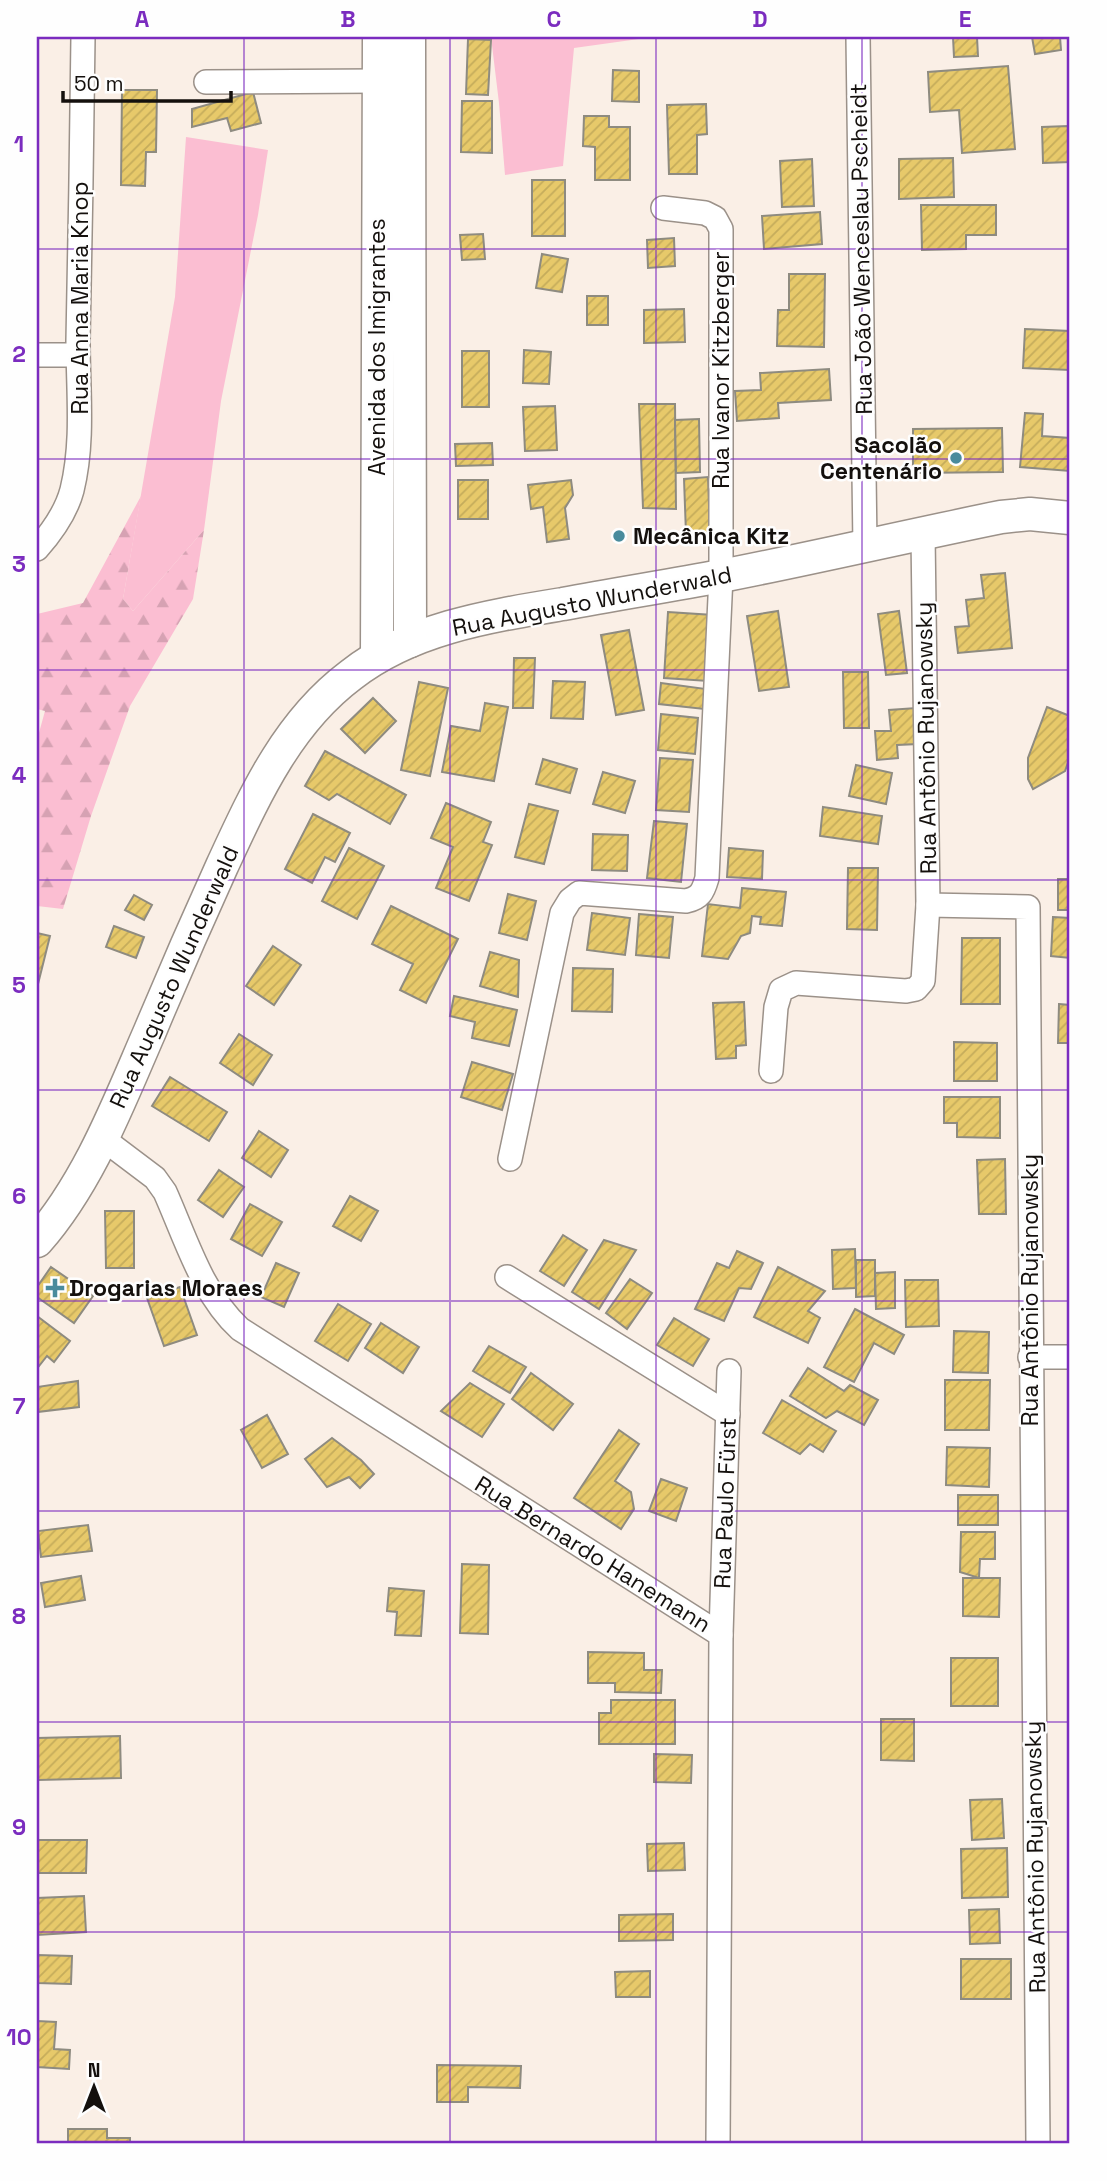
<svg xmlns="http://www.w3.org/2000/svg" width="1107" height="2181" viewBox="0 0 1107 2181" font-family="'Space Grotesk',sans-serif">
<defs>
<pattern id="forest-firs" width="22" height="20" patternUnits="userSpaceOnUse" patternTransform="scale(1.75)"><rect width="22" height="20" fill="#fbbed2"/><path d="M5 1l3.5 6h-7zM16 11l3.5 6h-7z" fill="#d6a2b3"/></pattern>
<pattern id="building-hatch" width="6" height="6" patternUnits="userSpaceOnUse" patternTransform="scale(1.75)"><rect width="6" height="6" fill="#e7c96a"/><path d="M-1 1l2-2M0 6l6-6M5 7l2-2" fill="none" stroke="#c5ac5b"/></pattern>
</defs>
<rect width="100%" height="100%" fill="#faefe6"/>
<!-- green -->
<g fill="#fbbed2">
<path d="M 491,37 L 653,37 L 574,48 L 563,166 L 505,175 L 499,103 Z"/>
<path d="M 186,137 L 268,150 L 258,215 L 221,401 L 204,530 L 133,611 L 123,599 L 175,297 Z"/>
</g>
<!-- forest -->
<path fill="url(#forest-firs)" d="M 141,496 L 123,599 L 133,611 L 204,530 L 193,599 L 130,706 L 91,816 L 63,909 L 37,906 L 37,740 L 45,711 L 37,709 L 37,614 L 83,603 Z"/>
<!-- building -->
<g fill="url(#building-hatch)" stroke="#8e8b80" stroke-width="2">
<path d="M 953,37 L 977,37 L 978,56 L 954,57 Z"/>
<path d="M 1032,37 L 1060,37 L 1061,50 L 1035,54 Z"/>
<path d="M 468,39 L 491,40 L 488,95 L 466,94 Z"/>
<path d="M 1008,66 L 1015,149 L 962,153 L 959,110 L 930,112 L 928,72 Z"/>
<path d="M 613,70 L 639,71 L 639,102 L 612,101 Z"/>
<path d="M 122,90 L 157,90 L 156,152 L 146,152 L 145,186 L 121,185 Z"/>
<path d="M 253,92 L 261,123 L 231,131 L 227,118 L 192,127 L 192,109 Z"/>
<path d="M 462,101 L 492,101 L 492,153 L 461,152 Z"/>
<path d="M 706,104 L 707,134 L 697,135 L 697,174 L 669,174 L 667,105 Z"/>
<path d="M 584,116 L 609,116 L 609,127 L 630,127 L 630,180 L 595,180 L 595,147 L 583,146 Z"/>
<path d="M 1068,126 L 1070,162 L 1043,163 L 1042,127 Z"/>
<path d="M 953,158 L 954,197 L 899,199 L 899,159 Z"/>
<path d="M 812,159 L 814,206 L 782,207 L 780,161 Z"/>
<rect x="532" y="180" width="33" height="56"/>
<path d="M 921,205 L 996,205 L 996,235 L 966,235 L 966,249 L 922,250 Z"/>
<path d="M 820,212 L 822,244 L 764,249 L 762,216 Z"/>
<path d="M 483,234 L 485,259 L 462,260 L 460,235 Z"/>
<path d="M 674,238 L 675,266 L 648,268 L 647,240 Z"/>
<path d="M 542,254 L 568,259 L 562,292 L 536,288 Z"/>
<path d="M 789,274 L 825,274 L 824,347 L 777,346 L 778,310 L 789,310 Z"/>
<rect x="587" y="296" width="21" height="29"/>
<path d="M 684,309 L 685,342 L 644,343 L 644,310 Z"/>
<path d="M 1025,329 L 1070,331 L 1070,370 L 1023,368 Z"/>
<path d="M 524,350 L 551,352 L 549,384 L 523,383 Z"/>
<rect x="462" y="351" width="27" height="56"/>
<path d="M 829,369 L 831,400 L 778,403 L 779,418 L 737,421 L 735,391 L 761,390 L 760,373 Z"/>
<path d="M 639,404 L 675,404 L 676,509 L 643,508 Z"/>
<path d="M 555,406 L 557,450 L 525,451 L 523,407 Z"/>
<path d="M 1025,413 L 1043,414 L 1042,436 L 1070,438 L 1070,471 L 1020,467 Z"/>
<path d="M 699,419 L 700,472 L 676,473 L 675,420 Z"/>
<path d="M 1002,428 L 1003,472 L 913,473 L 913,429 Z"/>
<path d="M 492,443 L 493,465 L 456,466 L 455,444 Z"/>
<path d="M 708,477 L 710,533 L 686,534 L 684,479 Z"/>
<rect x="458" y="480" width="30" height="39"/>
<path d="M 571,480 L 573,495 L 565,508 L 569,539 L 547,542 L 543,507 L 531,509 L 528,485 Z"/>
<path d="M 1005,573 L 1012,648 L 958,653 L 955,627 L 969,626 L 966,600 L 984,598 L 981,575 Z"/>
<path d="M 778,611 L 789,687 L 759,691 L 747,616 Z"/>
<path d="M 899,611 L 907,673 L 886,675 L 878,614 Z"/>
<path d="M 668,612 L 713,615 L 708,681 L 664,678 Z"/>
<path d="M 629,630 L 644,710 L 616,715 L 601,635 Z"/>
<path d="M 514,658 L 535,658 L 533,708 L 513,708 Z"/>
<path d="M 843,672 L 868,672 L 869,728 L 844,728 Z"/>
<path d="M 553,681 L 585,682 L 583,719 L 551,718 Z"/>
<path d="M 419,682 L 448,688 L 430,776 L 401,770 Z"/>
<path d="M 661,683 L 706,689 L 704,709 L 659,704 Z"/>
<path d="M 373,698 L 396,721 L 365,753 L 341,729 Z"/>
<path d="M 485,703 L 508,707 L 494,781 L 442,772 L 451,726 L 480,731 Z"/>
<path d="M 1047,707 L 1070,716 L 1070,757 L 1065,771 L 1033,789 L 1028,779 L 1028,758 Z"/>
<path d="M 916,708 L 918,744 L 897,745 L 898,758 L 877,760 L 875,731 L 891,731 L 889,710 Z"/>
<path d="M 661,714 L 698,718 L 695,754 L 658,750 Z"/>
<path d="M 325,751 L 406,795 L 390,824 L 337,794 L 329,800 L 305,786 Z"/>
<path d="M 660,758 L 693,760 L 689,812 L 656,810 Z"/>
<path d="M 543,759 L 577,769 L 570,793 L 536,784 Z"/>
<path d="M 856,765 L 892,773 L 886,804 L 849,796 Z"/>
<path d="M 603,772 L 635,781 L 625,813 L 593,804 Z"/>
<path d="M 446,803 L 491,822 L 483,842 L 492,845 L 469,901 L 436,888 L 453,847 L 431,838 Z"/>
<path d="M 529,804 L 558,811 L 544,864 L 515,857 Z"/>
<path d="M 823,807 L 882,816 L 878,844 L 820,836 Z"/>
<path d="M 313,814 L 350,833 L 335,862 L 325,857 L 312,883 L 285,869 Z"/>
<path d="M 654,821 L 687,824 L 681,882 L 647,878 Z"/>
<path d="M 593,834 L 628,835 L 627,871 L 592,870 Z"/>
<path d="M 349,848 L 384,866 L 357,919 L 322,901 Z"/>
<path d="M 729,848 L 763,851 L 762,879 L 727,877 Z"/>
<path d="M 848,868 L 878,868 L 877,930 L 847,929 Z"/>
<rect x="1058" y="879" width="12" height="31"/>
<path d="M 742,888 L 786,892 L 782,926 L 760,924 L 761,917 L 752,916 L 750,933 L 741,936 L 728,959 L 702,956 L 708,904 L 740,908 Z"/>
<path d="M 508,894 L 536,901 L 527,940 L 499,933 Z"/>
<path d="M 134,895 L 152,905 L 144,920 L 125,910 Z"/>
<path d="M 391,906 L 458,939 L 426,1003 L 400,990 L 413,964 L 372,944 Z"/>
<path d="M 592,913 L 630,918 L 625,955 L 587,950 Z"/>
<path d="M 639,914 L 673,917 L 669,958 L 636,955 Z"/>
<path d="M 1053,917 L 1070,918 L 1070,958 L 1051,956 Z"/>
<path d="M 114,926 L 144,937 L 136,958 L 106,947 Z"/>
<path d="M 37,933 L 50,936 L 38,984 L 37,984 Z"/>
<path d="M 962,938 L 1000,938 L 1000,1004 L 961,1004 Z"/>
<path d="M 273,946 L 301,965 L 274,1005 L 246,986 Z"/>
<path d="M 490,952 L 519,960 L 518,997 L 480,986 Z"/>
<path d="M 573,968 L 613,969 L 612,1012 L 572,1011 Z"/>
<path d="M 454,996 L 517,1010 L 509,1046 L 472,1038 L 475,1022 L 450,1016 Z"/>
<path d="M 744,1002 L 746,1045 L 736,1046 L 736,1058 L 716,1059 L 713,1003 Z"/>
<path d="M 1059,1004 L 1070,1005 L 1070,1043 L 1058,1043 Z"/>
<path d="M 239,1034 L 272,1055 L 253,1085 L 220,1063 Z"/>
<path d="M 954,1042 L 997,1043 L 997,1081 L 954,1081 Z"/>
<path d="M 472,1062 L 513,1074 L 502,1110 L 461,1097 Z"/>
<path d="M 170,1077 L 227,1112 L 209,1141 L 152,1106 Z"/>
<path d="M 944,1097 L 1000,1097 L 1000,1138 L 957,1137 L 957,1123 L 944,1123 Z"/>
<path d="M 259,1131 L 288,1150 L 271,1177 L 242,1158 Z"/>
<path d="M 1005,1159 L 1006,1214 L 979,1214 L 977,1160 Z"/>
<path d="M 219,1170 L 244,1187 L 223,1217 L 198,1200 Z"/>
<path d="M 350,1196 L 378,1211 L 361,1241 L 333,1226 Z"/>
<path d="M 250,1204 L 282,1222 L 262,1256 L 231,1239 Z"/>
<path d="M 105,1211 L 134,1211 L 134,1268 L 106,1268 Z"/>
<path d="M 563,1235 L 587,1250 L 564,1286 L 540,1271 Z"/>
<path d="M 604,1240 L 636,1250 L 599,1309 L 572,1292 Z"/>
<path d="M 855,1249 L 856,1288 L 833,1289 L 832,1250 Z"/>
<path d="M 737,1251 L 763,1263 L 751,1289 L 739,1288 L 724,1321 L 695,1309 L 717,1263 L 729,1268 Z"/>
<path d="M 856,1260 L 875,1260 L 875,1296 L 856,1297 Z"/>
<path d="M 276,1263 L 299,1273 L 284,1307 L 261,1297 Z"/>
<path d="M 51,1267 L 93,1296 L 74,1323 L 37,1297 L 37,1287 Z"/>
<path d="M 778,1267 L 825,1291 L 808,1311 L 820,1318 L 808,1343 L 754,1317 Z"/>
<path d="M 895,1272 L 895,1308 L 876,1309 L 875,1273 Z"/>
<path d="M 630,1279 L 652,1293 L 627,1329 L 606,1313 Z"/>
<path d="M 905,1280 L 938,1280 L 939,1326 L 906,1327 Z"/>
<path d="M 180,1287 L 197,1335 L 164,1346 L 147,1298 Z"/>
<path d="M 338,1304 L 371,1324 L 348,1361 L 315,1341 Z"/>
<path d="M 855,1309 L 904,1335 L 894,1354 L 874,1343 L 854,1382 L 824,1367 Z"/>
<path d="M 37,1316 L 70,1341 L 54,1362 L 47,1356 L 39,1366 L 37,1364 Z"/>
<path d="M 674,1318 L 709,1339 L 693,1366 L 657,1345 Z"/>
<path d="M 381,1323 L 419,1347 L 403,1373 L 365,1348 Z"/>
<path d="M 954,1331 L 989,1332 L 988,1373 L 953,1372 Z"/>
<path d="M 489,1346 L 526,1367 L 510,1393 L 473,1371 Z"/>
<path d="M 808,1368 L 844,1391 L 850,1385 L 878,1400 L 864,1425 L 837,1411 L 826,1418 L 790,1396 Z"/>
<path d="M 531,1373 L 573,1404 L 553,1430 L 512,1399 Z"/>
<path d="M 945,1380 L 990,1380 L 989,1430 L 945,1430 Z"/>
<path d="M 78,1381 L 79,1407 L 37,1412 L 37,1387 Z"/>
<path d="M 470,1383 L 504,1404 L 482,1437 L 441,1411 Z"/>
<path d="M 782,1400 L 836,1431 L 823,1452 L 810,1444 L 800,1454 L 763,1433 Z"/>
<path d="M 267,1415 L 288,1454 L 262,1468 L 241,1430 Z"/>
<path d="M 619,1430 L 639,1444 L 615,1481 L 631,1492 L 634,1509 L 621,1529 L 574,1498 Z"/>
<path d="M 332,1438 L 361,1460 L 374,1474 L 360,1488 L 349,1477 L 327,1487 L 305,1459 Z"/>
<path d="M 947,1447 L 990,1448 L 989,1487 L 946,1485 Z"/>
<path d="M 661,1479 L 687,1488 L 676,1521 L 649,1511 Z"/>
<rect x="958" y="1495" width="40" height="30"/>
<path d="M 88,1525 L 92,1551 L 41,1557 L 38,1531 Z"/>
<path d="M 961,1532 L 995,1532 L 995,1559 L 980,1559 L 979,1578 L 960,1572 Z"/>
<path d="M 462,1564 L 489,1565 L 488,1634 L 460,1633 Z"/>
<path d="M 81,1576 L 85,1600 L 45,1607 L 41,1583 Z"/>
<path d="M 963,1578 L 1000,1578 L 999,1617 L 963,1616 Z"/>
<path d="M 389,1588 L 424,1591 L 421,1636 L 395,1635 L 397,1612 L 387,1611 Z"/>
<path d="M 588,1652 L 644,1653 L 644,1670 L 662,1670 L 661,1693 L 615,1692 L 615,1683 L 588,1683 Z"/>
<rect x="951" y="1658" width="47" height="48"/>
<path d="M 611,1700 L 675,1700 L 675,1744 L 599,1744 L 599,1713 L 611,1713 Z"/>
<path d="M 881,1719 L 914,1719 L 914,1761 L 881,1760 Z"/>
<path d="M 120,1736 L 121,1778 L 38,1780 L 37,1738 Z"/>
<path d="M 654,1754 L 692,1755 L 691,1783 L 654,1782 Z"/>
<path d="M 1002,1799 L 1004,1838 L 972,1840 L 970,1800 Z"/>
<path d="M 37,1840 L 87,1840 L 86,1873 L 37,1873 Z"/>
<path d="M 684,1843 L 685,1870 L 648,1871 L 647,1844 Z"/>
<path d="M 1007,1848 L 1008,1897 L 962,1898 L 961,1849 Z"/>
<path d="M 84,1896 L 86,1932 L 37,1935 L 37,1898 Z"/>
<path d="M 999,1909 L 1000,1943 L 970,1944 L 969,1910 Z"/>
<path d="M 673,1914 L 673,1940 L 619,1941 L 619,1915 Z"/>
<path d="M 37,1955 L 72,1956 L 71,1984 L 37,1983 Z"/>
<rect x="961" y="1959" width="50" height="40"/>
<path d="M 650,1971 L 650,1997 L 616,1997 L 615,1972 Z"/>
<path d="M 37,2021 L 56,2022 L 54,2049 L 70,2050 L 69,2069 L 37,2067 Z"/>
<path d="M 437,2065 L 521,2066 L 520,2088 L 468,2087 L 468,2102 L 437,2102 Z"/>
<path d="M 68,2129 L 107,2129 L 107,2138 L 130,2138 L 130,2144 L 68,2144 Z"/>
</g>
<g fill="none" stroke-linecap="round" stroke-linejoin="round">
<defs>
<g id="street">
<path d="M 858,37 L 865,546"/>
<path d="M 206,82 L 378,81"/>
<path d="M 37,355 L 78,355"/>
<path d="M 923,535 L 928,905 L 1028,907 L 1038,2144"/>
<path d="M 37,549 C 52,532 66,513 72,490 C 84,441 78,391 78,341 C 80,240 82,138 83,37"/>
<path d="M 771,1071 L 776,1007 L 781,990 L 796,983 L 906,991 L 916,989 L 923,981 L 928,905"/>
<path d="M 102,1138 L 155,1178 L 165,1192 C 186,1239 202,1294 240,1329 L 721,1635 L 718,2144"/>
<path d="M 510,1159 L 562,913 L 570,900 L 579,893 L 686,901 C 700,898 703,892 707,878 L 721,576 L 721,229 L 715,218 L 705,213 L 663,208"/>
<path d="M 507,1277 L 728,1414"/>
<path d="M 1030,1357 L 1070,1357"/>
<path d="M 721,1635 L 729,1371"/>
</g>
<g id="secondary">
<path d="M 409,37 L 410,641"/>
<path d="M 377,657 L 379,37"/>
<path d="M 37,1241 C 89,1182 119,1102 150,1031 C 173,976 197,921 222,866 C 255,795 287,723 351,675 C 411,628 490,616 563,604 C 616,594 668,586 721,576 C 814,558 907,536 1001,517 L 1030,514 L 1070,518"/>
</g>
</defs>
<!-- street casing -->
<use href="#street" stroke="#9b9189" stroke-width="26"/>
<!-- secondary casing -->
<use href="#secondary" stroke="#9b9189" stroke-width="35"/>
<!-- street -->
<use href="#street" stroke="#fff" stroke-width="23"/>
<!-- secondary -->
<use href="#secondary" stroke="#fff" stroke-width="32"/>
</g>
<!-- grid -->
<path fill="none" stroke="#7b2cbf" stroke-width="2" stroke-opacity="0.55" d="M 244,37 L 244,2144M 450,37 L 450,2144M 656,37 L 656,2144M 862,37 L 862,2144M 37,249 L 1070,249M 37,459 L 1070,459M 37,670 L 1070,670M 37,880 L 1070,880M 37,1090 L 1070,1090M 37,1301 L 1070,1301M 37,1511 L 1070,1511M 37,1722 L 1070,1722M 37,1932 L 1070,1932"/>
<!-- markers -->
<g fill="#498b9c" stroke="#fefefe" stroke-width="2.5">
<circle cx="956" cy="458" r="7"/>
<circle cx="619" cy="536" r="7"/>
<path d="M51.5 1277.5h7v7h7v7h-7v7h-7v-7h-7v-7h7z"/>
</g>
<g text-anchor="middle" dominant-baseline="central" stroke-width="5" stroke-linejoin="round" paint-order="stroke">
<!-- street labels -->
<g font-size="23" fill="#14100d" stroke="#fefefe">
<text transform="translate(861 249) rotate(-91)">Rua João Wenceslau Pscheidt</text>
<text transform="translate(80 298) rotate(-90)">Rua Anna Maria Knop</text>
<text transform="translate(377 347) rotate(-90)">Avenida dos Imigrantes</text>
<text transform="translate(721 370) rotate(-90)">Rua Ivanor Kitzberger</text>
<text transform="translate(592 601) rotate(-11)">Rua Augusto Wunderwald</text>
<text transform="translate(926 738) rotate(-91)">Rua Antônio Rujanowsky</text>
<text transform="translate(174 977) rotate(-66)">Rua Augusto Wunderwald</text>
<text transform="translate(1030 1290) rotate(-90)">Rua Antônio Rujanowsky</text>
<text transform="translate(725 1503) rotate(-88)">Rua Paulo Fürst</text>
<text transform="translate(593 1554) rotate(32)">Rua Bernardo Hanemann</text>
<text transform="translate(1035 1857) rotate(-91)">Rua Antônio Rujanowsky</text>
</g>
<!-- poi labels -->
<g font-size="23" font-weight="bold" fill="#14100d" stroke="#fefefe" text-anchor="start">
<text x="942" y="445" text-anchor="end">Sacolão<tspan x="942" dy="26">Centenário</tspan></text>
<text x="633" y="536">Mecânica Kitz</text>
<text x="69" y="1288">Drogarias Moraes</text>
</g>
</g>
<!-- border -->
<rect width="1107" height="2181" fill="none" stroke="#fefefe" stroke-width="77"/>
<!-- north arrow -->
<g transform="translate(94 2087)" stroke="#fefefe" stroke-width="5" paint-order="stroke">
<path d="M0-5L12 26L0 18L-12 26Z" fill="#14100d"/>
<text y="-10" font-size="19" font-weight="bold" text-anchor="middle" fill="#14100d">N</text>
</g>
<!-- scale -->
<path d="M63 91v10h168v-10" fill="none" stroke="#14100d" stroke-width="3.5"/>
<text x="74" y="91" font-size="21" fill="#14100d" stroke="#fefefe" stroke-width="5" paint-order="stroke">50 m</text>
<rect x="38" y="38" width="1030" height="2104" fill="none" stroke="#7b2cbf" stroke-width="2.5"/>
<g font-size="23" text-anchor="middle" font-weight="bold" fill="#7b2cbf">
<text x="142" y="27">A</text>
<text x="348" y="27">B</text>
<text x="554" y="27">C</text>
<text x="760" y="27">D</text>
<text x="965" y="27">E</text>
<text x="19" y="152">1</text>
<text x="19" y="362">2</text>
<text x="19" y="572">3</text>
<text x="19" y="783">4</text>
<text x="19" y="993">5</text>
<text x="19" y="1204">6</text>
<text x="19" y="1414">7</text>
<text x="19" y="1624">8</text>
<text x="19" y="1835">9</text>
<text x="19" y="2045">10</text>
</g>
</svg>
